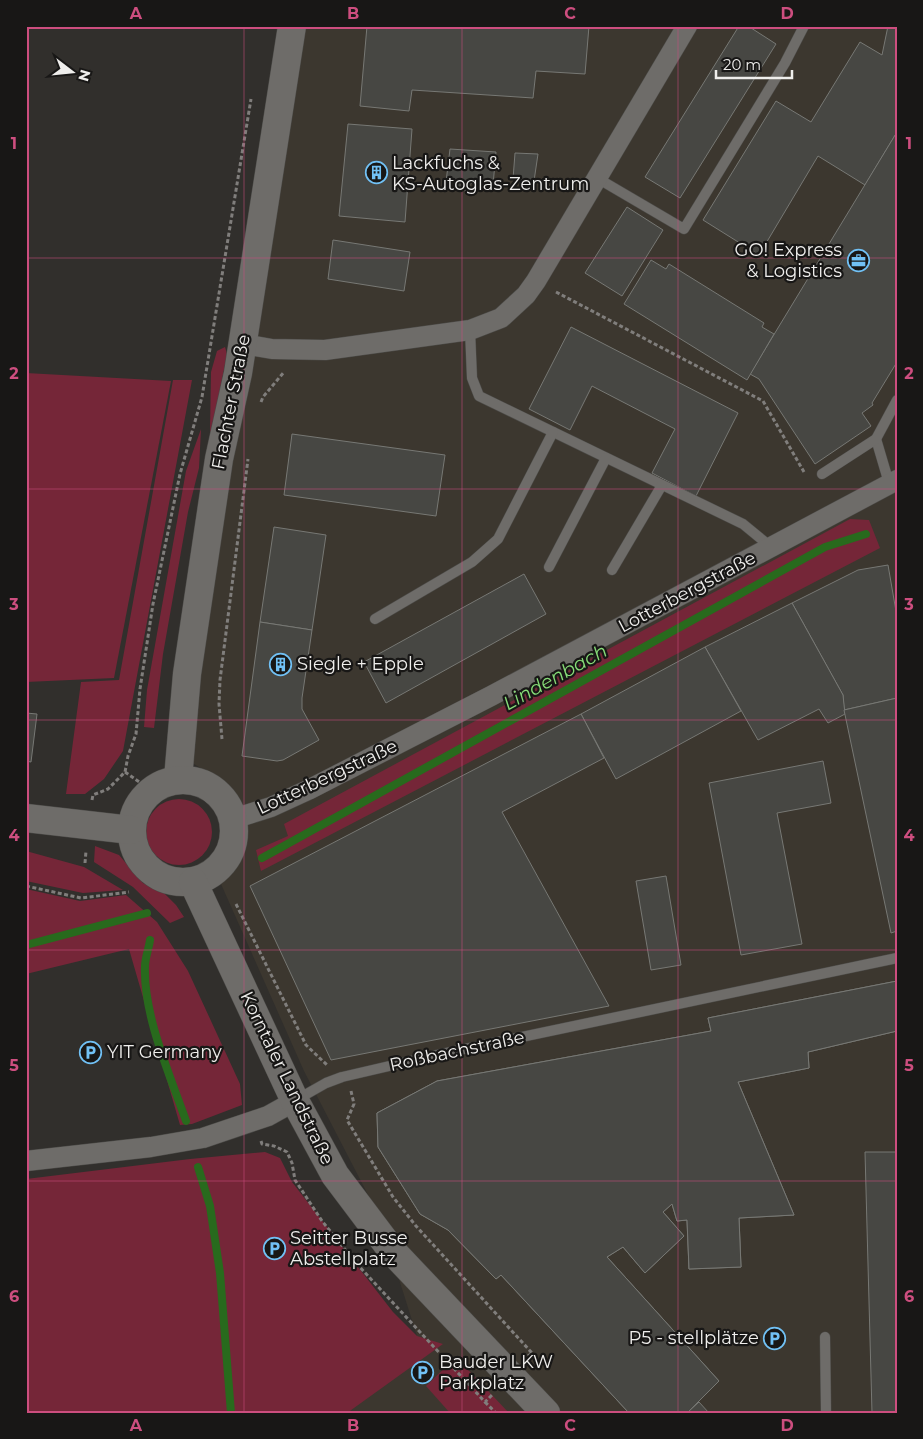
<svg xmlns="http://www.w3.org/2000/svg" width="923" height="1439" viewBox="0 0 923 1439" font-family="Montserrat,sans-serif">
<rect width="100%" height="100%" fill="#312f2c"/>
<!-- built -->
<path fill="#3c372f" d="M 292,26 L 897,26 L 897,1413 L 328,1413 L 417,1336 L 379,1216 L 304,1071 L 221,884 L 238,850 L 241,816 L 220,780 L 186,759 Z"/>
<!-- green -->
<g fill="#752638">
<path d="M 225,347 L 227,354 L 212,433 L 210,431 L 211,372 L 217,351 Z"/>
<path d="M 26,373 L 171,381 L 114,678 L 26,682 Z"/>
<path d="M 173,380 L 192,380 L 123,751 L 104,779 L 85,794 L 66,794 L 81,682 L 119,680 Z"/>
<path d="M 201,429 L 199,468 L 188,512 L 163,654 L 154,728 L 144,727 L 147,690 L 186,471 Z"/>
<path d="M 850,519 L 869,520 L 880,548 L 261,871 L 256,850 L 288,836 L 284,824 Z"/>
<circle cx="179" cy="832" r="33"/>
<path d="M 95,846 L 119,855 L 143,883 L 164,893 L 176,905 L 184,917 L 170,923 L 133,887 L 94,862 Z"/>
<path d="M 26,851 L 84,867 L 123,890 L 83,893 L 26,881 Z"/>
<path d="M 26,889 L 80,901 L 126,895 L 157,922 L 188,971 L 240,1084 L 242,1105 L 192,1124 L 180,1125 L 129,949 L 26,974 Z"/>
<path d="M 265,1152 L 280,1158 L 292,1182 L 393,1312 L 417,1336 L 443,1344 L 347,1413 L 26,1413 L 26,1179 L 190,1159 Z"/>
<path d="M 456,1357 L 509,1413 L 450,1413 L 426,1386 Z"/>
</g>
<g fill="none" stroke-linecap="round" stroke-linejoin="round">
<!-- stream -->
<g stroke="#286a1d" stroke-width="8">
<path d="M 262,858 L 825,547 L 866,534"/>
<path d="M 150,940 C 149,948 145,958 145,966 C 143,1015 170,1075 186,1121"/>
<path d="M 26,945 L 147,913"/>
<path d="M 198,1167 L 210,1206 L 220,1273 L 231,1413"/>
</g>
</g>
<!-- building -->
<g fill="#474743" stroke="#777874" fill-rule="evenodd">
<path d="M 367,26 L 589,26 L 585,74 L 536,71 L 533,98 L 412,90 L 409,111 L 360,106 Z"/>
<path d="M 739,26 L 748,26 L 776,44 L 680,198 L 645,177 Z"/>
<path d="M 888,26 L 897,26 L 897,132 L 865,185 L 818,156 L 759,255 L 703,220 L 776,101 L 811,122 L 860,42 L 882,55 Z"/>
<path d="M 348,124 L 412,129 L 405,222 L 339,216 Z"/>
<path d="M 897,132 L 897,362 L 872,403 L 873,405 L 862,413 L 871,426 L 815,464 L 759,379 L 750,374 Z"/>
<path d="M 450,149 L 496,152 L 493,185 L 470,183 L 469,191 L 458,190 L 458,183 L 446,182 Z"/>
<path d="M 515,153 L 538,154 L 534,181 L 513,179 Z"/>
<path d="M 627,207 L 663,230 L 622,296 L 585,273 Z"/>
<path d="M 333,240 L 410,252 L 404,291 L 328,279 Z"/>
<path d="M 651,260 L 666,269 L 669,264 L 764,323 L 762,327 L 774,334 L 747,380 L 624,304 Z"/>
<path d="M 571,327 L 738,413 L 696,496 L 652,473 L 675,429 L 592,386 L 570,430 L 529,409 Z"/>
<path d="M 292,434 L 445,455 L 436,516 L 284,495 Z"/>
<path d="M 274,527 L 326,535 L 312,630 L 260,622 Z"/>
<path d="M 888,565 L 897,617 L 897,698 L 844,710 L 843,695 L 792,603 L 858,570 Z"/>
<path d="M 524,574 L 546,614 L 386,703 L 364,662 Z"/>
<path d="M 792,603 L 843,695 L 845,714 L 828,723 L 819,709 L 758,740 L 705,647 Z"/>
<path d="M 260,622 L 312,630 L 302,698 L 302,709 L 319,740 L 283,760 L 277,761 L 242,756 Z"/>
<path d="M 705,647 L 741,711 L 616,779 L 581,714 Z"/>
<path d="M 897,698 L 897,931 L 891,933 L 844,710 Z"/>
<path d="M 26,713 L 37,714 L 31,762 L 26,761 Z"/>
<path d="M 581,714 L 604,758 L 502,812 L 609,1006 L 331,1060 L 250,886 Z"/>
<path d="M 823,761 L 831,803 L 777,813 L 802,944 L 741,955 L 709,783 Z"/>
<path d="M 666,876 L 681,965 L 651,970 L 636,881 Z"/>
<path d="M 897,981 L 897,1031 L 808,1052 L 809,1068 L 738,1082 L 794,1215 L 739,1218 L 741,1267 L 689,1269 L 687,1220 L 677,1221 L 672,1204 L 663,1212 L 684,1236 L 645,1273 L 623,1247 L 607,1257 L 719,1381 L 687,1413 L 629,1413 L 501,1275 L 496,1279 L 448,1230 L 420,1214 L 378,1147 L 377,1113 L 437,1081 L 711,1031 L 708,1018 ZM 623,1118 L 641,1155 L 552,1228 L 515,1189 L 506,1137 Z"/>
<path d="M 897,981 L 897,1031 L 808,1052 L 809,1068 L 738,1082 L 794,1215 L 739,1218 L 741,1267 L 689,1269 L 687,1220 L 677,1221 L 672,1204 L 663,1212 L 684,1236 L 645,1273 L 623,1247 L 607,1257 L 719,1381 L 687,1413 L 629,1413 L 501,1275 L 496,1279 L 448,1230 L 420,1214 L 378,1147 L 377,1113 L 437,1081 L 711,1031 L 708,1018 Z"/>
<path d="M 865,1152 L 897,1152 L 897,1413 L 872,1413 Z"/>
<path d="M 699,1402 L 709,1413 L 687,1413 Z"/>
</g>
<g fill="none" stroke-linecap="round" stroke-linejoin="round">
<defs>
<g id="lane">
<path d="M 597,178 L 684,229 L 785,63 L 804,26"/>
<path d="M 470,330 L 472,378 L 479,396 L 743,524 L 771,547"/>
<path d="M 876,439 L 889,483"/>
<path d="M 822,474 L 876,439 L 897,400"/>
<path d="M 549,567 L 606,458"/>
<path d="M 612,570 L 662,485"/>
<path d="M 375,619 L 472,562 L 498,539 L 553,432"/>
<path d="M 296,1100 L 326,1083 L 342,1077 L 441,1054 L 897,958"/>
<path d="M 825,1337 L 826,1413"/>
</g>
<g id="street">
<path d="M 243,344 L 272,349 L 325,350 L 470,330 L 501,318 L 526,295 L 536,281 L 687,26"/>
<path d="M 233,819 L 271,807 L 308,790 L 491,696 L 897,480"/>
<path d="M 26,1161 L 151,1147 L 203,1138 L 268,1116 L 295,1101"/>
</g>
<g id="secondary">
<path d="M 178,779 L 187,674 L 219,459 L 238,373 L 292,26"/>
<circle cx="183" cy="831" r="51"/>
<path d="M 26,818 L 131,830"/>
<path d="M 193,882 L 295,1101 L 335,1175 L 393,1252 L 546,1413"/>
</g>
</defs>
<!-- lane casing -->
<use href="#lane" stroke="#4c4b48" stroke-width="11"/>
<!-- street casing -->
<use href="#street" stroke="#4c4b48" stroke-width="21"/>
<!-- secondary casing -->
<use href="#secondary" stroke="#4c4b48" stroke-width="29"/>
<!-- path -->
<g stroke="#807e7c" stroke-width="3" stroke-dasharray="4 2.5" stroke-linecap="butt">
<path d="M 556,292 L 763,401 L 804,472"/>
<path d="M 261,402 L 263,397 L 284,372"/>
<path d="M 222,739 L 219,704 L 220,680 L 248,459"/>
<path d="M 125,772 L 151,790"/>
<path d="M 92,800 L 93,795 L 108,789 L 125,772 L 128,756 L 136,734 L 140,689 L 153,604 L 180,474 L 202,397 L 251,99"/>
<path d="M 85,863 L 86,851"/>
<path d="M 26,886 L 81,898 L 129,892"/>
<path d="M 236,904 L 306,1045 L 327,1065"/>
<path d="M 351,1091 L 354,1104 L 347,1120 L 393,1197 L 416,1226 L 532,1353 L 528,1356"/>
<path d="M 261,1141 L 262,1144 L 274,1146 L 287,1152 L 292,1163 L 295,1180 L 322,1221 L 356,1263 L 485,1402 L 493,1394"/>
<path d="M 485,1402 L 496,1413"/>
</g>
<!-- lane -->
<use href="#lane" stroke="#6e6c69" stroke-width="10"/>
<!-- street -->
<use href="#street" stroke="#6e6c69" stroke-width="20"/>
<!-- secondary -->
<use href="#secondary" stroke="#6e6c69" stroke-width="28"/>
</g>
<!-- grid -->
<path fill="none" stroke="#cd4e7f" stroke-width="1" stroke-opacity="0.55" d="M 244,26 L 244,1413M 462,26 L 462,1413M 678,26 L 678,1413M 26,258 L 897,258M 26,489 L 897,489M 26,720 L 897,720M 26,950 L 897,950M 26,1181 L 897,1181"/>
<!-- icons -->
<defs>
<symbol id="building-ring" viewBox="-11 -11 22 22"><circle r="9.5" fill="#181716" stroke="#71c1f5" stroke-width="1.5"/><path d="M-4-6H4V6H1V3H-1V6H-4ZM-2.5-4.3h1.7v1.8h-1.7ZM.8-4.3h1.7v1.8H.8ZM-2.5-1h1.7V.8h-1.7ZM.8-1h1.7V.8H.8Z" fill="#71c1f5"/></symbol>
<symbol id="office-ring" viewBox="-11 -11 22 22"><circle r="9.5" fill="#181716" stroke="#71c1f5" stroke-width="1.5"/><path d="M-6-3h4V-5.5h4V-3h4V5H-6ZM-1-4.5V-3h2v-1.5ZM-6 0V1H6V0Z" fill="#71c1f5"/></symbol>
<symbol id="parking-ring" viewBox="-11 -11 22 22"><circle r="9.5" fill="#181716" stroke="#71c1f5" stroke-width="1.5"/><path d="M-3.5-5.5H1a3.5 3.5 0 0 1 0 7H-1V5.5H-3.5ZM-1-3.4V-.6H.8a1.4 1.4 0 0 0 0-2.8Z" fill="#71c1f5"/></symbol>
</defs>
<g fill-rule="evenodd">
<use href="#building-ring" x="364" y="160" width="25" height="25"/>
<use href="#office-ring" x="846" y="248" width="25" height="25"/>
<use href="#building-ring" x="268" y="652" width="25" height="25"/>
<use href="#parking-ring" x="78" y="1040" width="25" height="25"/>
<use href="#parking-ring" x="262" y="1236" width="25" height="25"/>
<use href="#parking-ring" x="762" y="1326" width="25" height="25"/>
<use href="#parking-ring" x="410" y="1360" width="25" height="25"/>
</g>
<g text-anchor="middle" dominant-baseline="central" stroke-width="4.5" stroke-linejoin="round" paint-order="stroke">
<!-- poi labels -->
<g font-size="18" fill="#efeeec" stroke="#181716" text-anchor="start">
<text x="392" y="163">Lackfuchs &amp;<tspan x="392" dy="21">KS-Autoglas-Zentrum</tspan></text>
<text x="842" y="250" text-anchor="end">GO! Express<tspan x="842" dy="21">&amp; Logistics</tspan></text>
<text x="297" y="664">Siegle + Epple</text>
<text x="107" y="1052">YIT Germany</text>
<text x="290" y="1238">Seitter Busse<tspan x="290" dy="21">Abstellplatz</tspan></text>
<text x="759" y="1338" text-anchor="end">P5 - stellplätze</text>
<text x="439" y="1362">Bauder LKW<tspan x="439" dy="21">Parkplatz</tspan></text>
</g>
<!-- street labels -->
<g font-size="18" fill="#efeeec" stroke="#181716">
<text transform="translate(231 402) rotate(-79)">Flachter Straße</text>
<text transform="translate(687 592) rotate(-28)">Lotterbergstraße</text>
<text transform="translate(327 777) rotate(-25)">Lotterbergstraße</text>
<text transform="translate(457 1051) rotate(-12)">Roßbachstraße</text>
<text transform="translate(287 1078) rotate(64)">Korntaler Landstraße</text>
</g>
<!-- water labels -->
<g font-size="19" font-style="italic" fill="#87dd78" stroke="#181716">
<text transform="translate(555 677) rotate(-29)">Lindenbach</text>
</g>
</g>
<!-- border -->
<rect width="923" height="1439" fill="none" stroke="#181716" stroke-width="55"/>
<!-- north arrow -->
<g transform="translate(72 72) rotate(106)" stroke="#181716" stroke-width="4" paint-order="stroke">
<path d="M0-4L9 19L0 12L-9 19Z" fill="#efeeec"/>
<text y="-8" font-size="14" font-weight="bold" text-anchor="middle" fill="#efeeec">N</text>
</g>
<!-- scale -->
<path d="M716 70v8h76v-8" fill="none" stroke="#efeeec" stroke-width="2.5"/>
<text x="723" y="70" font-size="15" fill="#efeeec" stroke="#181716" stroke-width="4" paint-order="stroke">20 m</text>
<rect x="28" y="28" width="868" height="1384" fill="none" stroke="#cd4e7f" stroke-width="2"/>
<g font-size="16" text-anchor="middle" font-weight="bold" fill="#cd4e7f">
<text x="136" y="19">A</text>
<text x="353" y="19">B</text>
<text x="570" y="19">C</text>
<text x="787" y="19">D</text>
<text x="14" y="149">1</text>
<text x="909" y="149">1</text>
<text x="14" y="379">2</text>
<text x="909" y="379">2</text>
<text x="14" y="610">3</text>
<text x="909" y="610">3</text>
<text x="14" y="841">4</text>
<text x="909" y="841">4</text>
<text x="14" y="1071">5</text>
<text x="909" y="1071">5</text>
<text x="14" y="1302">6</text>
<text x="909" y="1302">6</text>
<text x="136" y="1431">A</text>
<text x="353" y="1431">B</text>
<text x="570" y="1431">C</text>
<text x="787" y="1431">D</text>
</g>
</svg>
